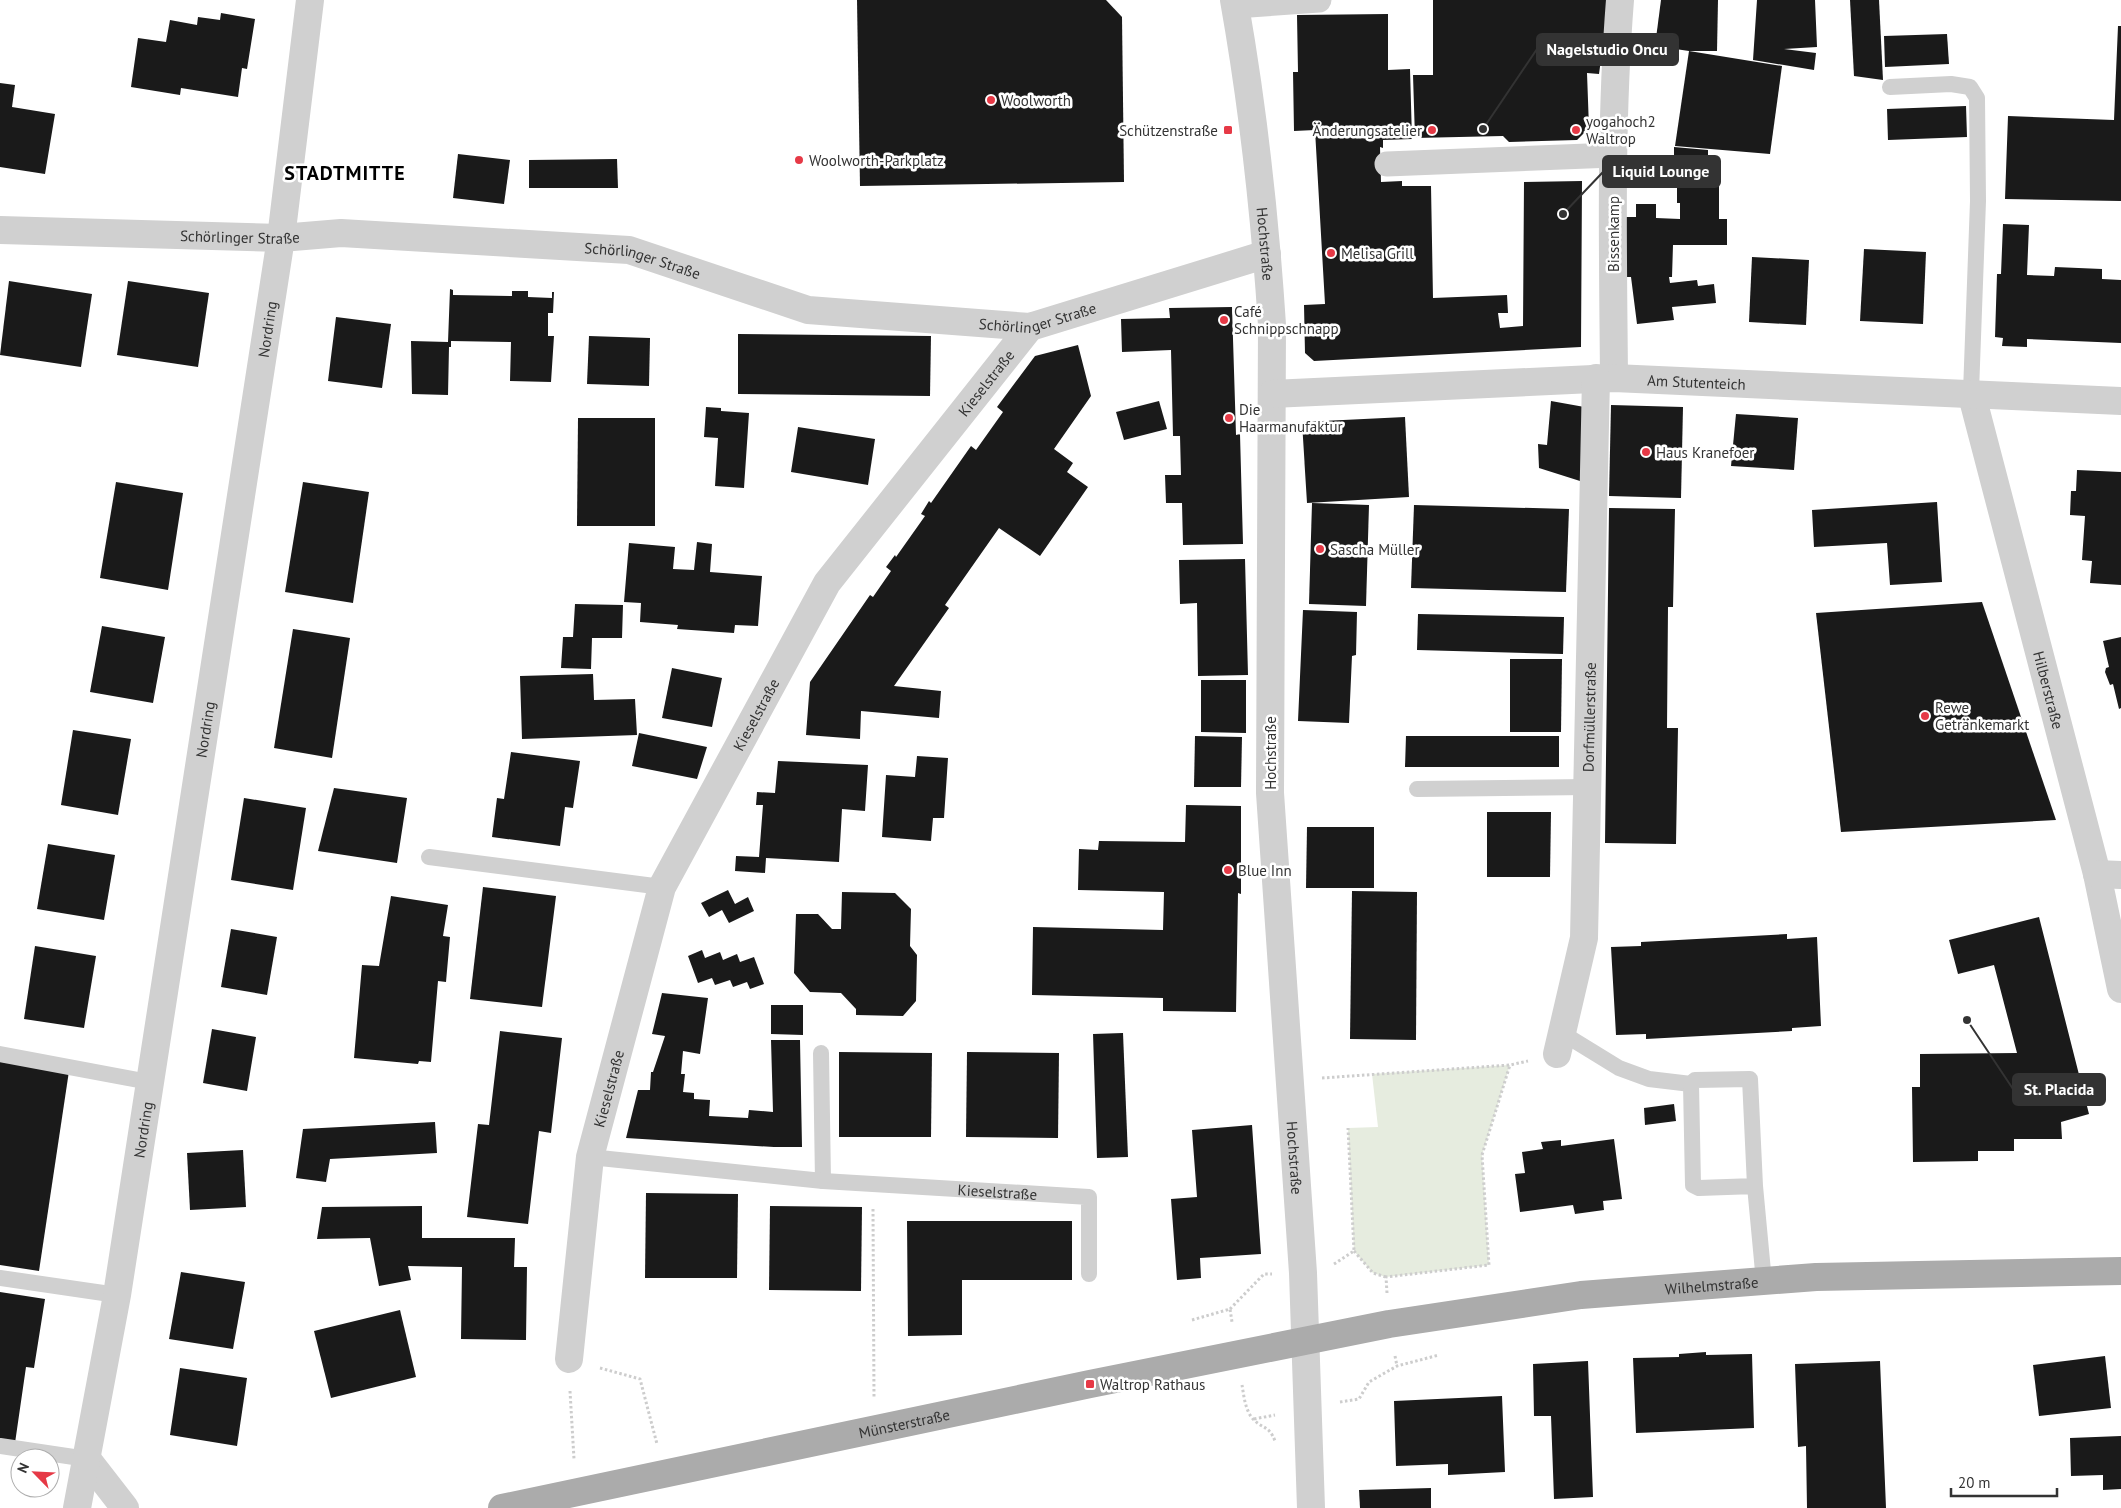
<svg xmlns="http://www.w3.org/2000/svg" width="2121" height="1508" viewBox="0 0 2121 1508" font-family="'PT Sans',sans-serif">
<rect width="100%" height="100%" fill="#fff"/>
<!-- green -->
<path fill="#e6ecdf" d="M 1510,1065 L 1482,1155 L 1489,1265 L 1386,1277 L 1373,1273 L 1354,1251 L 1348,1128 L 1378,1127 L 1372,1074 Z"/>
<!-- building -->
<g fill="#1a1a1a">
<path d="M 857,0 L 1106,0 L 1122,17 L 1124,182 L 860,186 Z"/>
<path d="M 1433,0 L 1609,0 L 1599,74 L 1587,73 L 1589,128 L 1577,140 L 1509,142 L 1503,136 L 1415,138 L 1413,75 L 1433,75 Z"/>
<path d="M 1661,0 L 1718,0 L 1717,51 L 1689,51 L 1655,46 Z"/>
<path d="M 1757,0 L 1815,0 L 1817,47 L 1784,49 L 1816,53 L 1814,70 L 1753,60 Z"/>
<path d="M 1850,0 L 1879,0 L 1883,80 L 1854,76 Z"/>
<path d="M 221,13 L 255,19 L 247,69 L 242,68 L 238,97 L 181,88 L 180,95 L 131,87 L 138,38 L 166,42 L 170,20 L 197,25 L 198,17 L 220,20 Z"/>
<path d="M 1388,14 L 1388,70 L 1410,69 L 1412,139 L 1383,140 L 1383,148 L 1380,147 L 1381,182 L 1402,181 L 1402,186 L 1431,186 L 1433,298 L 1507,295 L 1508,313 L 1498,313 L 1500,328 L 1523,326 L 1524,182 L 1582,181 L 1581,347 L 1314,361 L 1305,353 L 1304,305 L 1325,304 L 1315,130 L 1294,131 L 1293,72 L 1298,72 L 1297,15 Z"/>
<path d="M 2118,26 L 2121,26 L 2121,201 L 2005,199 L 2008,116 L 2114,120 Z"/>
<path d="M 1947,34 L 1949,64 L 1885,67 L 1884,36 Z"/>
<path d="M 1689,51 L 1782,66 L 1770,154 L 1675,146 Z"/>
<path d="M 0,83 L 15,85 L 12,107 L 55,114 L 45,174 L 0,167 Z"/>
<path d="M 1966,106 L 1967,137 L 1888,140 L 1887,109 Z"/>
<path d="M 1674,147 L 1708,150 L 1708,167 L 1705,167 L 1705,179 L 1719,179 L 1719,219 L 1727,219 L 1727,245 L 1673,245 L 1672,277 L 1669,277 L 1670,283 L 1697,280 L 1698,286 L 1714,284 L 1716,303 L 1672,307 L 1674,320 L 1637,324 L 1631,277 L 1623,277 L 1623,217 L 1636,217 L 1636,204 L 1656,204 L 1656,218 L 1680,219 L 1680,203 L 1677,203 L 1677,182 L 1674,182 Z"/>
<path d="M 458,154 L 510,160 L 504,204 L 453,198 Z"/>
<path d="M 617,159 L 618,188 L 529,188 L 529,160 Z"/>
<path d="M 2003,224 L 2029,225 L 2027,275 L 2054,276 L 2055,267 L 2102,269 L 2102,279 L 2121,280 L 2121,343 L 2027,339 L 2027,347 L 2002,346 L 2003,338 L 1995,337 L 1997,274 L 2001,274 Z"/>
<path d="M 1864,249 L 1926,252 L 1923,324 L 1860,321 Z"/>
<path d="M 1752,257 L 1809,260 L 1806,325 L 1749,322 Z"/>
<path d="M 9,281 L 92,294 L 81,367 L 0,355 Z"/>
<path d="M 128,281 L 209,293 L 198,367 L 117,355 Z"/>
<path d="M 450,289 L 453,290 L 453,295 L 512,296 L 512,291 L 528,291 L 528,297 L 552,298 L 552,292 L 554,292 L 553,313 L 548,313 L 548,336 L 554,336 L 551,382 L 510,381 L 511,342 L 451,341 L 451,347 L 449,347 L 448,395 L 412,394 L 411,341 L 448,342 Z"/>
<path d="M 1232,307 L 1236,435 L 1240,434 L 1243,544 L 1183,545 L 1182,503 L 1166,503 L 1165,475 L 1181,475 L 1180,436 L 1173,436 L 1171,350 L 1122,352 L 1121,319 L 1170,318 L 1169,308 Z"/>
<path d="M 336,317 L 391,324 L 382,388 L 328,381 Z"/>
<path d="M 738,334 L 931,336 L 930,396 L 738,394 Z"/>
<path d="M 589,336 L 650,338 L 649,386 L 587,384 Z"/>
<path d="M 1078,345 L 1091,396 L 1054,449 L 1073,463 L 1067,472 L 1088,487 L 1040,556 L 999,528 L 945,605 L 949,608 L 894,686 L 941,691 L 939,718 L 861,711 L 860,739 L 806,735 L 810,682 L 870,595 L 873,597 L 891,571 L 886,567 L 895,555 L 896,557 L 925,516 L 921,514 L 929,501 L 931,503 L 971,446 L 976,450 L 1003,412 L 997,407 L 1035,356 Z"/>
<path d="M 1159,401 L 1167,429 L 1124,440 L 1116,412 Z"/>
<path d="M 1551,401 L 1590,408 L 1580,481 L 1539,468 L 1538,444 L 1547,445 Z"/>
<path d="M 1611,405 L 1683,407 L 1681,498 L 1609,496 Z"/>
<path d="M 706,407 L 721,408 L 721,411 L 749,413 L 744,488 L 715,486 L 718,438 L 704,437 Z"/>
<path d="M 1736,414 L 1798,418 L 1794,470 L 1731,466 Z"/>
<path d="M 1405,417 L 1409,497 L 1307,503 L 1302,422 Z"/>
<path d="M 578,418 L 655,418 L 655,526 L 577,526 Z"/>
<path d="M 798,427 L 875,439 L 868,485 L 791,472 Z"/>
<path d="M 2077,470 L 2121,472 L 2121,585 L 2090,583 L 2092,561 L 2082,560 L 2085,516 L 2070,515 L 2071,491 L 2076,491 Z"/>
<path d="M 116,482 L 183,493 L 168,590 L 100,578 Z"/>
<path d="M 303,482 L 369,492 L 353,603 L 285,592 Z"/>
<path d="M 1937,502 L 1942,582 L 1890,585 L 1887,543 L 1814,547 L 1812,510 Z"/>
<path d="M 1312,503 L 1369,505 L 1366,606 L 1309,604 Z"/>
<path d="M 1414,505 L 1569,509 L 1566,592 L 1411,588 Z"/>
<path d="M 1609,508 L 1675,509 L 1673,607 L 1668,607 L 1667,728 L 1678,728 L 1676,844 L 1605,843 Z"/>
<path d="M 697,542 L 712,544 L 710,572 L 762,576 L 758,626 L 735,625 L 734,633 L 677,629 L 678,625 L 640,622 L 641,603 L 624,602 L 629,543 L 675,547 L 673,569 L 694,570 Z"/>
<path d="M 1245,559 L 1248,675 L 1198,676 L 1197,603 L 1180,604 L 1179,560 Z"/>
<path d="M 1982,602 L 2056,820 L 1841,832 L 1816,613 Z"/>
<path d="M 575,604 L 623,605 L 622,638 L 592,638 L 591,669 L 561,668 L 563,637 L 573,637 Z"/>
<path d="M 1303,610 L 1357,612 L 1356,655 L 1352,656 L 1349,723 L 1298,721 Z"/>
<path d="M 1418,614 L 1564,617 L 1563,654 L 1417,650 Z"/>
<path d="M 102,626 L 165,637 L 153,703 L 90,692 Z"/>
<path d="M 293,629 L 350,638 L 332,758 L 274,748 Z"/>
<path d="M 2121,637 L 2121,708 L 2119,709 L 2113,684 L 2110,685 L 2105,672 L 2106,668 L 2109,667 L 2103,641 Z"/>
<path d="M 1510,659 L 1562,659 L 1561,732 L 1510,732 Z"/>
<path d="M 672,668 L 722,678 L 712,727 L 662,718 Z"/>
<path d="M 593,674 L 594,700 L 635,699 L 637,735 L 522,739 L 520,676 Z"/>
<path d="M 1201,680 L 1246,680 L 1246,733 L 1201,732 Z"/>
<path d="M 73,730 L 131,739 L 118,815 L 61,805 Z"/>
<path d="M 639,733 L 707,747 L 697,779 L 632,766 Z"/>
<path d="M 1195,736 L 1242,737 L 1241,787 L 1194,787 Z"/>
<path d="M 1406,736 L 1559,736 L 1559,767 L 1405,767 Z"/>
<path d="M 511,752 L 580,761 L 573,808 L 565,807 L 560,846 L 492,837 L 497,798 L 504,799 Z"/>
<path d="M 917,756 L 948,758 L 944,818 L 933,818 L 931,841 L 882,837 L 886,775 L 915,777 Z"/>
<path d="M 778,761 L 868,765 L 865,811 L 842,809 L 839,862 L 766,858 L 765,873 L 735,871 L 736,856 L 759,857 L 763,805 L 756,805 L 757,792 L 775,793 Z"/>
<path d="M 334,788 L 407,798 L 397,863 L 318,851 Z"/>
<path d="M 244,798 L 306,808 L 293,890 L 231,880 Z"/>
<path d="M 1186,805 L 1241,806 L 1241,894 L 1238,893 L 1236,1012 L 1163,1011 L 1163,998 L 1032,995 L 1033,927 L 1163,930 L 1164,892 L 1078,890 L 1079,849 L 1098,850 L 1099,841 L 1185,842 Z"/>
<path d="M 1487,812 L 1551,812 L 1550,877 L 1487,877 Z"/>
<path d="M 1307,827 L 1374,827 L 1374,888 L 1306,888 Z"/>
<path d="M 48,844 L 115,855 L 104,920 L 37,909 Z"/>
<path d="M 483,887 L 556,896 L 542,1007 L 470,999 Z"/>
<path d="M 728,890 L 735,904 L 748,897 L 754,911 L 729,923 L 722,910 L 709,917 L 701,903 Z"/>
<path d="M 1352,891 L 1417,892 L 1416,1040 L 1350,1039 Z"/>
<path d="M 842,892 L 895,893 L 911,909 L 910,946 L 917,955 L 916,1001 L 903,1016 L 856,1015 L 856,1009 L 841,993 L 810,992 L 794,973 L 796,914 L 818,914 L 832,929 L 841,929 Z"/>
<path d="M 391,896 L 448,905 L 443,936 L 450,937 L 446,982 L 438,981 L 431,1062 L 419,1061 L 418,1064 L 354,1058 L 362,965 L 379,966 Z"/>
<path d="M 2039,917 L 2089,1114 L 2061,1122 L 2062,1139 L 2014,1139 L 2014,1151 L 1978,1151 L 1978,1161 L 1913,1162 L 1912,1087 L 1920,1087 L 1920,1054 L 2017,1053 L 1994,965 L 1958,974 L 1949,940 Z"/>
<path d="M 231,929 L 277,937 L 267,995 L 221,987 Z"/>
<path d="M 1787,934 L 1787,939 L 1817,937 L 1821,1026 L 1792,1028 L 1792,1031 L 1646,1039 L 1646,1034 L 1616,1035 L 1611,947 L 1641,946 L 1641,942 Z"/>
<path d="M 35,946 L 96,956 L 84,1028 L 24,1019 Z"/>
<path d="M 702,950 L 705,958 L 720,952 L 723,960 L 737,954 L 740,962 L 754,957 L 764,984 L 750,989 L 747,982 L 733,987 L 730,980 L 715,985 L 712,978 L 698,983 L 688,956 Z"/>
<path d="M 662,993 L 708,998 L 700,1054 L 683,1051 L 681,1074 L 685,1074 L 683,1092 L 694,1093 L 694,1099 L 710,1100 L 709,1116 L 748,1118 L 749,1110 L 773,1112 L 771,1040 L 800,1040 L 802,1147 L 774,1147 L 626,1138 L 638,1090 L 650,1090 L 651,1072 L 653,1072 L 665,1036 L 652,1034 Z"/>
<path d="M 771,1005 L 803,1005 L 803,1035 L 771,1034 Z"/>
<path d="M 212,1029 L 256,1037 L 247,1091 L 203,1083 Z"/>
<path d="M 500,1031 L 562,1038 L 551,1133 L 539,1131 L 528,1224 L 467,1217 L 478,1124 L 489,1125 Z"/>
<path d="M 1123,1033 L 1128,1157 L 1097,1158 L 1093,1034 Z"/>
<path d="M 839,1052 L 932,1053 L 931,1137 L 839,1137 Z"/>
<path d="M 967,1052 L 1059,1053 L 1058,1138 L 966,1137 Z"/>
<path d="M 0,1061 L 69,1071 L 39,1271 L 0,1265 Z"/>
<path d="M 1674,1104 L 1676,1121 L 1645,1125 L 1644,1108 Z"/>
<path d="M 435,1122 L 437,1153 L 330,1159 L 326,1182 L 296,1178 L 303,1129 Z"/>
<path d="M 1252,1125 L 1261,1254 L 1200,1258 L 1201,1278 L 1177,1280 L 1171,1199 L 1197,1197 L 1192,1130 Z"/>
<path d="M 1614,1139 L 1622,1199 L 1603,1201 L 1604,1210 L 1575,1214 L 1573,1205 L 1520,1212 L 1515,1174 L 1525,1173 L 1522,1152 L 1543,1149 L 1541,1142 L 1561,1140 L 1561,1146 Z"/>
<path d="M 243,1150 L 246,1207 L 190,1210 L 187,1153 Z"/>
<path d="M 646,1193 L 738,1194 L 737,1278 L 645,1278 Z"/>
<path d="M 422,1206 L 422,1238 L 515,1238 L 514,1267 L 527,1267 L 526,1340 L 461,1339 L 462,1267 L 408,1266 L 411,1280 L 379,1286 L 370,1238 L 317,1239 L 322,1207 Z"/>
<path d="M 770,1206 L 862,1207 L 861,1291 L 769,1290 Z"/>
<path d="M 907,1221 L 1072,1221 L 1072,1280 L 962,1280 L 962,1335 L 908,1336 Z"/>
<path d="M 181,1272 L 245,1282 L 233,1349 L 169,1339 Z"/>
<path d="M 0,1292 L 45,1299 L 34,1368 L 26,1367 L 15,1443 L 0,1441 Z"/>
<path d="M 400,1310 L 416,1377 L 331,1398 L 314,1331 Z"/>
<path d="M 1706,1352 L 1706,1355 L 1752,1354 L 1754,1428 L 1636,1433 L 1633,1358 L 1679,1357 L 1679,1354 Z"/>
<path d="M 2105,1356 L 2111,1408 L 2039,1416 L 2033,1365 Z"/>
<path d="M 1588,1361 L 1593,1497 L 1554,1499 L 1551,1416 L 1534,1416 L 1533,1364 Z"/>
<path d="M 1880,1361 L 1886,1508 L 1807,1508 L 1806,1446 L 1798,1447 L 1795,1364 Z"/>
<path d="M 180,1368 L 247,1378 L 237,1446 L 170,1435 Z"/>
<path d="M 1502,1396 L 1505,1472 L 1448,1475 L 1448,1464 L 1396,1466 L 1394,1401 Z"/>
<path d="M 2121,1436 L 2121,1489 L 2103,1490 L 2103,1475 L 2071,1476 L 2070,1438 Z"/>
<path d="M 1431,1488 L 1431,1508 L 1360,1508 L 1359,1490 Z"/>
</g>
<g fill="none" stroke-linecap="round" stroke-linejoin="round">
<!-- path -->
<g stroke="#cdcdcd" stroke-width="3" stroke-dasharray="2.5 2.5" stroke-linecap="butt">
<path d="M 1322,1078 L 1510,1065 L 1528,1061"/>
<path d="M 873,1209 L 874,1398"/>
<path d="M 1354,1251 L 1373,1273 L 1386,1277"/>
<path d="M 1334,1264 L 1354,1251 L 1348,1128"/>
<path d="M 1387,1293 L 1386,1277 L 1489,1265 L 1482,1155 L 1510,1065"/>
<path d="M 1230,1309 L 1264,1274 L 1272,1274"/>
<path d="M 1192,1320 L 1230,1309 L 1232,1322"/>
<path d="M 1395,1356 L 1397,1366"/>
<path d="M 600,1368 L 640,1379 L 657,1444"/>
<path d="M 1242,1385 C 1244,1396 1245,1410 1253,1419 C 1262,1429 1269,1425 1275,1441"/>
<path d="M 570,1391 L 574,1459"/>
<path d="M 1340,1402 L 1359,1399 L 1369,1382 L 1397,1366 L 1439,1355"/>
<path d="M 1254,1419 L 1275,1415"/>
</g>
<!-- service -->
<g stroke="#d0d0d0" stroke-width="16">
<path d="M 1890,87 L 1951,84 L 1970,87 L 1977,98 L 1978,201 L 1971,392"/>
<path d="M 1417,789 L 1588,787"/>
<path d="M 429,857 L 662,887"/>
<path d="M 1562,1033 L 1619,1068 L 1649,1079 L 1691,1084"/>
<path d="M 821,1053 L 823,1181"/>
<path d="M 0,1054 L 149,1082"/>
<path id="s1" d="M 590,1157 L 823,1181 L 1089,1197 L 1089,1274"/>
<path d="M 1755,1186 L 1699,1188 L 1693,1185 L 1691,1084 L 1695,1080 L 1750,1079 L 1755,1186 L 1764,1282"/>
<path d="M 0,1278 L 117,1295"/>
<path d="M 0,1446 L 87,1459"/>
</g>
<!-- pedestrian -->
<g stroke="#d0d0d0" stroke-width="25">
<path d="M 1235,6 L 1319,0"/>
<path d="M 1387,164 L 1613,155"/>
</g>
<!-- minor -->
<g stroke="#d0d0d0" stroke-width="28">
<path id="s2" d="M 1234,0 C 1253,107 1265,217 1272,325 L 1270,793 L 1303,1273 L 1311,1508"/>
<path id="s3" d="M 0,230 L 281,238 L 341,233 L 629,250 L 808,310 L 1030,327 L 1267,254"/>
<path d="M 1614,378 C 1613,252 1610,126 1620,0"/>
<path id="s4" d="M 1971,392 L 2097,874 L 2121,989"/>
<path id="s5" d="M 1272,394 L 1614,378 L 2121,401"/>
<path d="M 2097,874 L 2121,875"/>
<path id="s6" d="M 1557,1054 L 1584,938 L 1596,378"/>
<path id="s7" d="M 569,1359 L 590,1157 L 662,887 L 827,583 L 1030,327"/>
<path d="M 87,1459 L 125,1508"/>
<path id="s8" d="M 77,1508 L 117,1295 L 281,238 L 310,0"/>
</g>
<!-- primary -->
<path stroke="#ababab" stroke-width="28" id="s9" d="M 502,1508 L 1090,1384 L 1389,1324 L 1581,1295 L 1816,1277 L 2121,1271"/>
</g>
<!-- markers -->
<g fill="#e63946" stroke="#fff" stroke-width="2">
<circle cx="991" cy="100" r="5"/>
<rect x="1223" y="125" width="10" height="10" rx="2.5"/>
<circle cx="1432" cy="130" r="5"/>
<circle cx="1576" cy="130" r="5"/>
<circle cx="799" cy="160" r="5"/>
<circle cx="1331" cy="253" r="5"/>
<circle cx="1224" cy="320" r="5"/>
<circle cx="1229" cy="418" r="5"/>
<circle cx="1646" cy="452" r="5"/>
<circle cx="1320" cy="549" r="5"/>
<circle cx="1925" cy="716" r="5"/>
<circle cx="1228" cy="870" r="5"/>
<rect x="1085" y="1379" width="10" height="10" rx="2.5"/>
</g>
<g text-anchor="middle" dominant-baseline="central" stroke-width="5" stroke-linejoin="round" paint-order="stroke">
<!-- poi labels -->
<g font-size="15" fill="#333" stroke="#fff" text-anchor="start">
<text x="1001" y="100">Woolworth</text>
<text x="1586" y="121">yogahoch2<tspan x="1586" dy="17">Waltrop</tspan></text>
<text x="1218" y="130" text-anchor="end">Schützenstraße</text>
<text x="1422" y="130" text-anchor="end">Änderungsatelier</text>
<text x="809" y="160">Woolworth-Parkplatz</text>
<text x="1341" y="253">Melisa Grill</text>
<text x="1234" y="311">Café<tspan x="1234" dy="17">Schnippschnapp</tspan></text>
<text x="1239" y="409">Die<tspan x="1239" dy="17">Haarmanufaktur</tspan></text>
<text x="1656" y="452">Haus Kranefoer</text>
<text x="1330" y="549">Sascha Müller</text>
<text x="1935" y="707">Rewe<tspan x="1935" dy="17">Getränkemarkt</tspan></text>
<text x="1238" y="870">Blue Inn</text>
<text x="1100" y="1384">Waltrop Rathaus</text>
</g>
<!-- street labels -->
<g font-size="15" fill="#333" stroke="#fff">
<text transform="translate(1613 234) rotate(-90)">Bissenkamp</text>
<text stroke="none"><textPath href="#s3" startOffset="240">Schörlinger Straße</textPath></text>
<text stroke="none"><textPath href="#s2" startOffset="246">Hochstraße</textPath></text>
<text stroke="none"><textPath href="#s3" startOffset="645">Schörlinger Straße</textPath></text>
<text stroke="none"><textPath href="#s3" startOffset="1050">Schörlinger Straße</textPath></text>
<text stroke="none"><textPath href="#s8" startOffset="1194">Nordring</textPath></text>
<text stroke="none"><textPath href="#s5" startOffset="425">Am Stutenteich</textPath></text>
<text stroke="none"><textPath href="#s7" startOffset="1084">Kieselstraße</textPath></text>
<text stroke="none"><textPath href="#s4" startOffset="308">Hilberstraße</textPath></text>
<text stroke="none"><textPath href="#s7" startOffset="679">Kieselstraße</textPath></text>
<text stroke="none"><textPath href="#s6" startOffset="340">Dorfmüllerstraße</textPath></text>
<text stroke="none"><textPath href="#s8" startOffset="789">Nordring</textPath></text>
<text transform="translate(1270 753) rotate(-90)">Hochstraße</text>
<text stroke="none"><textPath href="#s7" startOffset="274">Kieselstraße</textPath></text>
<text stroke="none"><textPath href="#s8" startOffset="384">Nordring</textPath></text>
<text stroke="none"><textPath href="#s2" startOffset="1161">Hochstraße</textPath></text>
<text stroke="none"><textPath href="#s1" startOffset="409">Kieselstraße</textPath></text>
<text stroke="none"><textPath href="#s9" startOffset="1231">Wilhelmstraße</textPath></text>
<text stroke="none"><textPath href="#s9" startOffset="411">Münsterstraße</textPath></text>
</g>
<!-- district labels -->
<g font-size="20" font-weight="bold" letter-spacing="1" fill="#000" stroke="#fff">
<text x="345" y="173">STADTMITTE</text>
</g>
</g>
<!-- callouts -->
<path fill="none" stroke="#333" stroke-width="2" d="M1483 129L1537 49M1563 214L1603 172M1967 1020L2013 1089"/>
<g fill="#333" stroke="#fff" stroke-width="2">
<circle cx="1483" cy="129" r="5"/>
<circle cx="1563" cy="214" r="5"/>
<circle cx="1967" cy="1020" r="5"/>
</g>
<g fill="#333" stroke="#333" stroke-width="2">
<rect x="1537" y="34" width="141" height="31" rx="5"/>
<rect x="1603" y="156" width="117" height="31" rx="5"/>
<rect x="2013" y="1074" width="92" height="31" rx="5"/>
</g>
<g font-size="16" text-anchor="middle" font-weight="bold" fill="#fff">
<text x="1607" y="55">Nagelstudio Oncu</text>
<text x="1661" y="177">Liquid Lounge</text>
<text x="2059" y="1095">St. Placida</text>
</g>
<!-- north arrow -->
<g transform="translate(35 1473) rotate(294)"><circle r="24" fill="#ffffff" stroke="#adadad"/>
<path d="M0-4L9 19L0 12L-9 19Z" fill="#e63946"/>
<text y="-8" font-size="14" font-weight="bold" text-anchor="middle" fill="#333333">N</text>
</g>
<!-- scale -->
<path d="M1951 1488v8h106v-8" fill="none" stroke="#333333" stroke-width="2.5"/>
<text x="1958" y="1488" font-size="15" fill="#333333" stroke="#ffffff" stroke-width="4" paint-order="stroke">20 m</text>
</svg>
